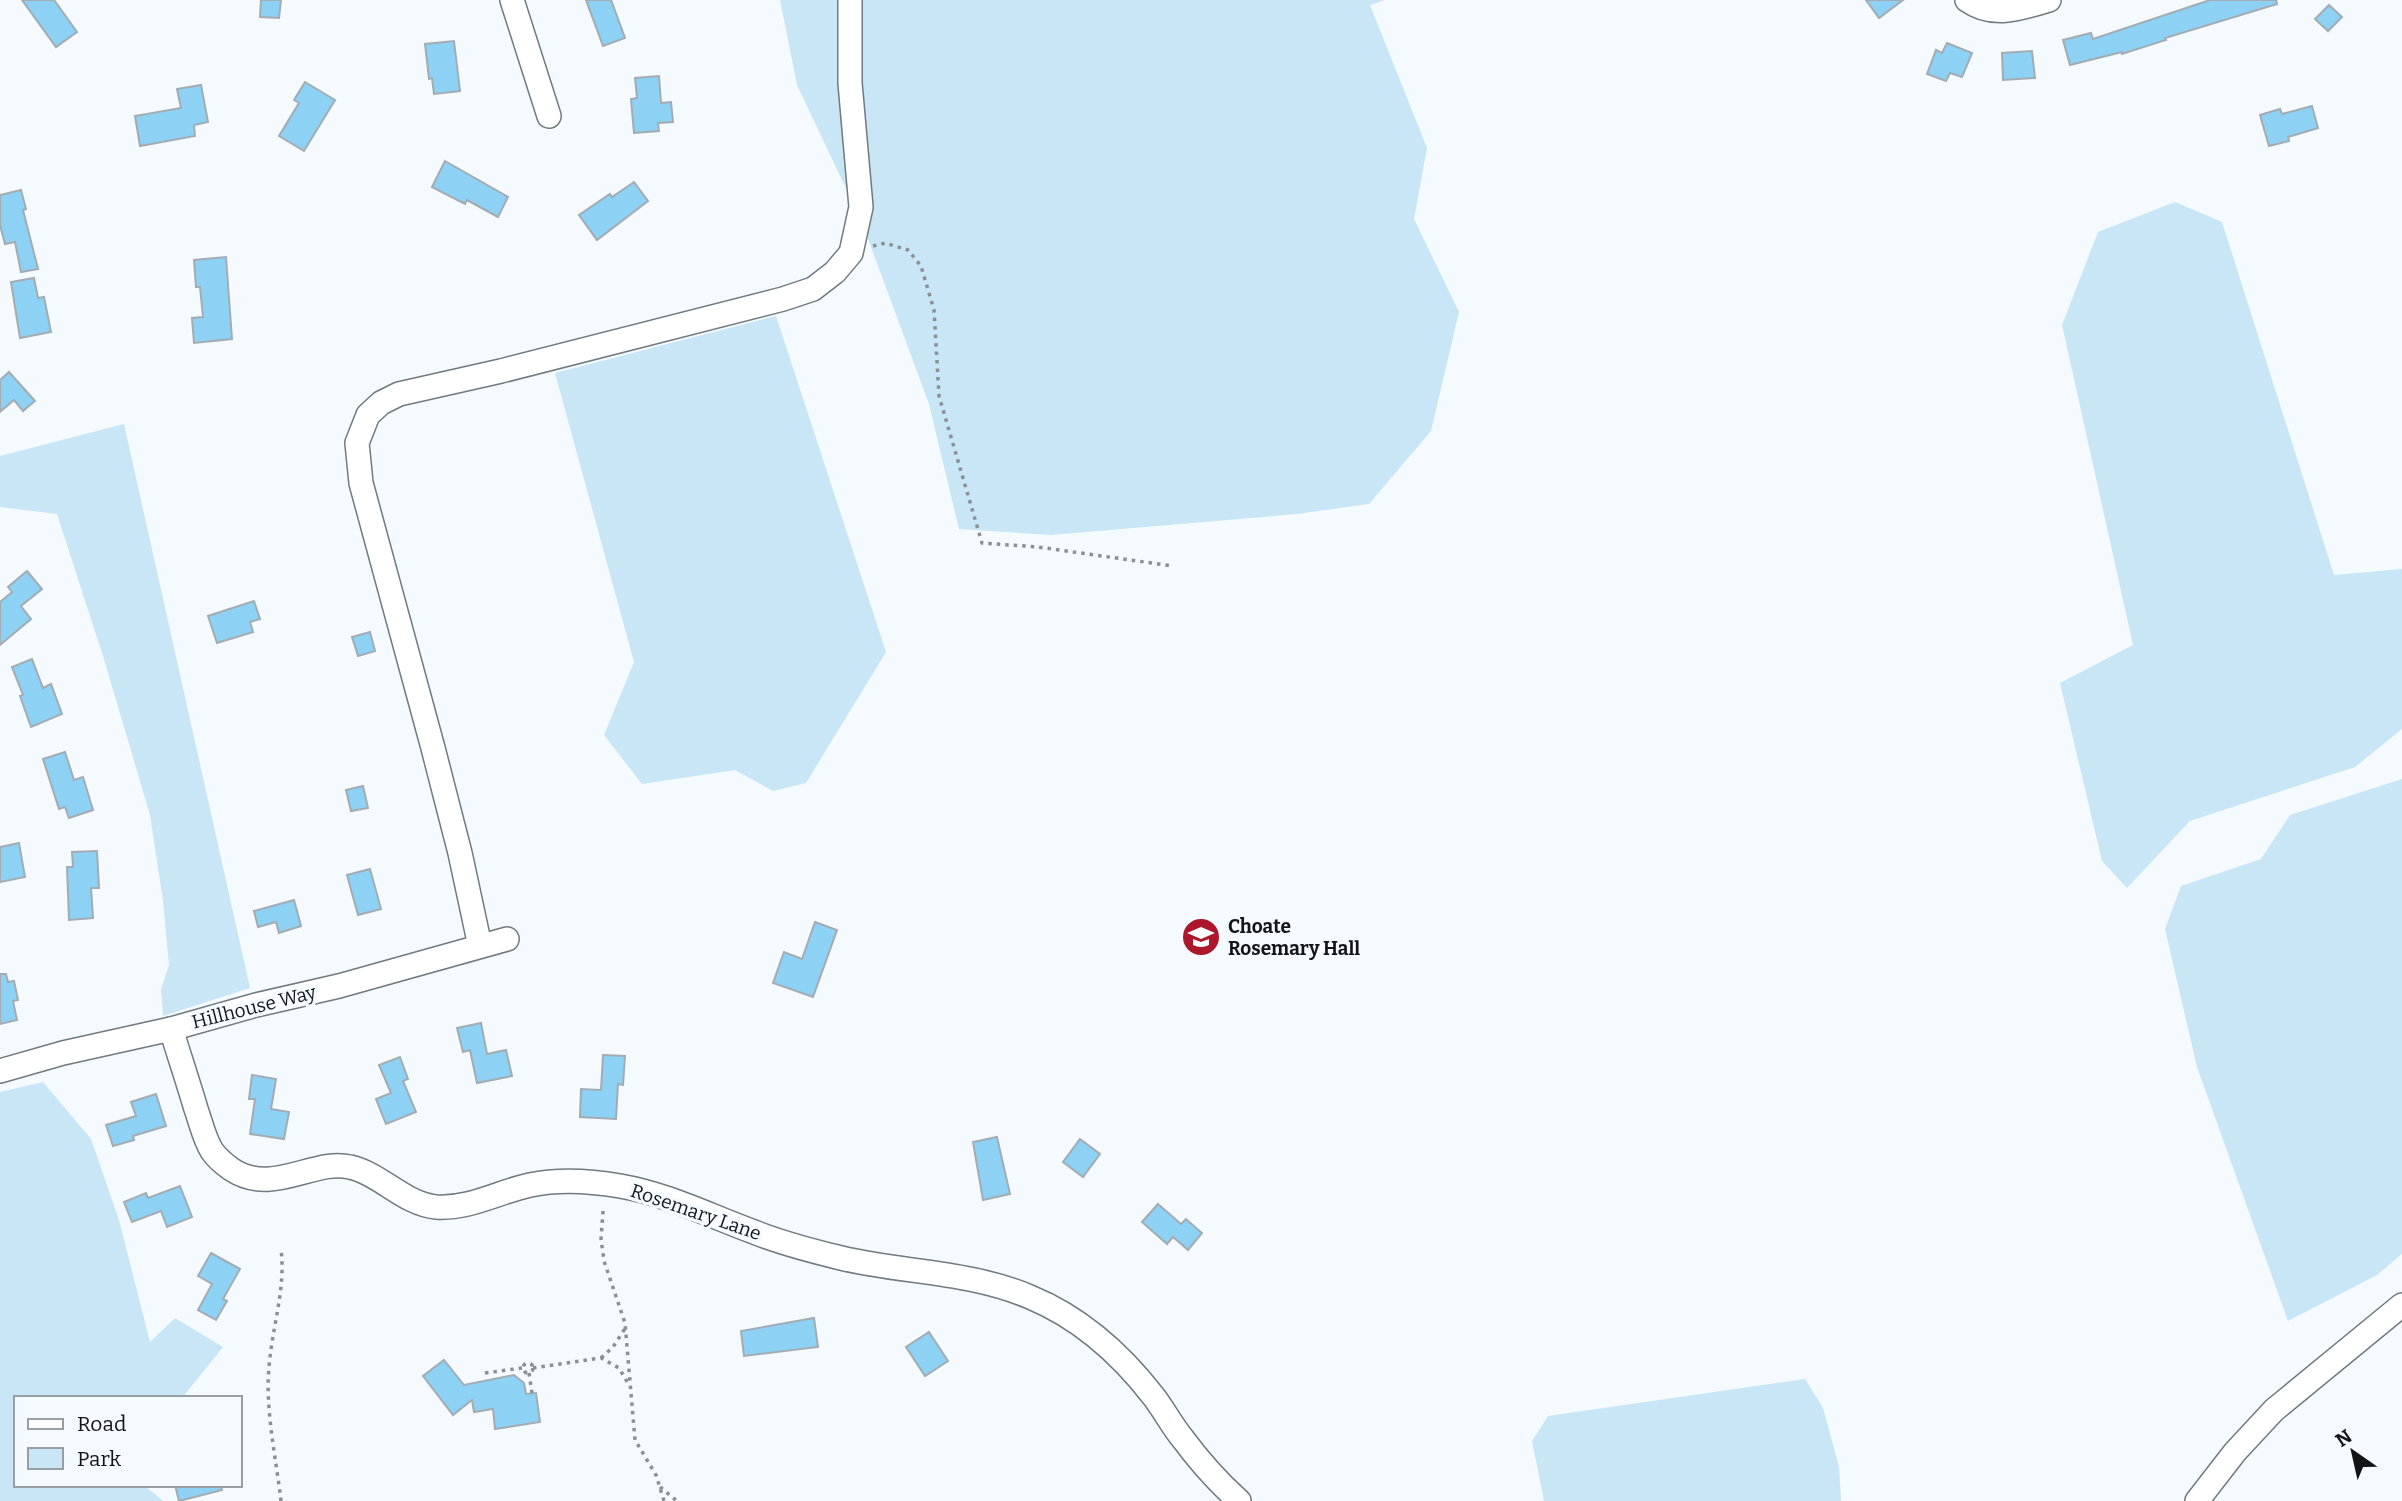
<svg xmlns="http://www.w3.org/2000/svg" width="2402" height="1501" viewBox="0 0 2402 1501" font-family="Bitter,serif">
<rect width="100%" height="100%" fill="#f4fafe"/>
<!-- green -->
<g fill="#c8e6f6">
<path d="M 780,0 L 1385,0 L 1370,5 L 1427,148 L 1414,219 L 1459,312 L 1431,431 L 1369,504 L 1297,514 L 1051,535 L 959,529 L 929,404 L 861,220 L 797,85 Z"/>
<path d="M 2175,202 L 2222,222 L 2334,575 L 2402,569 L 2402,729 L 2355,767 L 2190,821 L 2127,888 L 2102,861 L 2060,683 L 2133,645 L 2062,325 L 2098,232 Z"/>
<path d="M 776,316 L 886,652 L 806,783 L 773,791 L 735,770 L 642,784 L 604,735 L 634,662 L 555,373 Z"/>
<path d="M 124,424 L 250,988 L 163,1016 L 161,989 L 169,965 L 163,901 L 150,815 L 103,656 L 57,514 L 0,507 L 0,456 Z"/>
<path d="M 2402,779 L 2402,1254 L 2377,1275 L 2288,1321 L 2197,1067 L 2165,929 L 2181,886 L 2261,859 L 2290,815 Z"/>
<path d="M 43,1082 L 91,1139 L 119,1220 L 150,1342 L 175,1318 L 223,1347 L 182,1398 L 16,1398 L 16,1485 L 144,1485 L 163,1501 L 0,1501 L 0,1092 Z"/>
<path d="M 1805,1379 L 1823,1408 L 1839,1467 L 1841,1501 L 1544,1501 L 1532,1441 L 1548,1416 Z"/>
</g>
<!-- building -->
<g fill="#8dd2f5" stroke="#a2acb2" stroke-width="2">
<path d="M 22,0 L 54,0 L 77,32 L 56,47 Z"/>
<path d="M 261,0 L 281,0 L 279,18 L 260,17 Z"/>
<path d="M 586,0 L 611,0 L 625,38 L 603,46 Z"/>
<path d="M 1866,0 L 1903,0 L 1879,18 Z"/>
<path d="M 2210,0 L 2276,0 L 2277,4 L 2165,38 L 2166,40 L 2122,54 L 2122,52 L 2070,65 L 2063,40 L 2091,33 L 2093,39 Z"/>
<path d="M 2329,5 L 2342,17 L 2328,31 L 2315,19 Z"/>
<path d="M 454,41 L 460,91 L 434,94 L 432,78 L 429,79 L 425,44 Z"/>
<path d="M 1947,43 L 1972,53 L 1962,77 L 1950,73 L 1946,81 L 1927,74 L 1936,50 L 1942,53 Z"/>
<path d="M 2032,51 L 2035,78 L 2003,80 L 2002,53 Z"/>
<path d="M 659,76 L 661,103 L 671,102 L 673,122 L 658,123 L 659,131 L 634,133 L 631,99 L 637,98 L 635,78 Z"/>
<path d="M 305,82 L 335,100 L 304,151 L 279,136 L 299,103 L 294,100 Z"/>
<path d="M 201,85 L 208,122 L 194,125 L 195,136 L 140,146 L 135,116 L 181,108 L 177,89 Z"/>
<path d="M 2312,106 L 2318,128 L 2288,137 L 2289,141 L 2269,146 L 2260,115 L 2280,109 L 2282,114 Z"/>
<path d="M 445,161 L 508,197 L 498,217 L 467,200 L 465,204 L 432,187 Z"/>
<path d="M 634,182 L 648,201 L 597,240 L 579,215 L 610,194 L 612,197 Z"/>
<path d="M 21,190 L 26,209 L 23,210 L 38,269 L 21,272 L 15,242 L 5,244 L 0,225 L 0,195 Z"/>
<path d="M 226,257 L 232,339 L 194,343 L 192,318 L 203,317 L 200,287 L 196,287 L 194,260 Z"/>
<path d="M 34,278 L 38,298 L 44,297 L 51,332 L 20,338 L 11,282 Z"/>
<path d="M 9,372 L 35,401 L 23,411 L 14,400 L 0,412 L 0,380 Z"/>
<path d="M 27,571 L 42,589 L 21,606 L 31,619 L 0,645 L 0,602 L 12,592 L 8,587 Z"/>
<path d="M 254,601 L 260,619 L 250,622 L 253,632 L 217,643 L 208,616 Z"/>
<path d="M 370,632 L 375,651 L 358,656 L 352,637 Z"/>
<path d="M 32,659 L 43,688 L 51,684 L 62,714 L 31,727 L 20,696 L 23,695 L 12,667 Z"/>
<path d="M 65,752 L 74,780 L 83,777 L 93,810 L 69,818 L 65,807 L 59,809 L 43,759 Z"/>
<path d="M 363,786 L 368,808 L 351,811 L 346,790 Z"/>
<path d="M 19,843 L 25,877 L 0,882 L 0,847 Z"/>
<path d="M 97,851 L 99,888 L 91,888 L 93,918 L 69,920 L 67,867 L 73,867 L 72,852 Z"/>
<path d="M 370,869 L 381,909 L 358,915 L 347,875 Z"/>
<path d="M 294,900 L 301,926 L 279,933 L 276,922 L 258,927 L 254,911 Z"/>
<path d="M 815,922 L 837,930 L 813,997 L 773,983 L 784,952 L 802,959 Z"/>
<path d="M 0,974 L 6,974 L 8,982 L 14,981 L 18,1000 L 13,1001 L 17,1020 L 0,1024 Z"/>
<path d="M 481,1023 L 487,1054 L 506,1050 L 512,1076 L 477,1083 L 470,1050 L 463,1052 L 457,1028 Z"/>
<path d="M 603,1055 L 625,1056 L 623,1085 L 618,1084 L 616,1119 L 580,1117 L 581,1089 L 601,1090 Z"/>
<path d="M 400,1057 L 408,1079 L 403,1081 L 416,1112 L 386,1124 L 376,1099 L 391,1093 L 379,1065 Z"/>
<path d="M 252,1075 L 276,1079 L 271,1109 L 289,1112 L 284,1139 L 250,1134 L 255,1099 L 249,1099 Z"/>
<path d="M 156,1094 L 166,1126 L 133,1136 L 134,1140 L 113,1146 L 106,1125 L 136,1116 L 131,1102 Z"/>
<path d="M 997,1137 L 1010,1194 L 983,1200 L 973,1142 Z"/>
<path d="M 1080,1139 L 1100,1154 L 1083,1177 L 1063,1162 Z"/>
<path d="M 180,1186 L 192,1217 L 167,1227 L 161,1211 L 132,1222 L 124,1202 L 146,1193 L 148,1198 Z"/>
<path d="M 1158,1204 L 1181,1224 L 1186,1219 L 1202,1233 L 1188,1250 L 1173,1237 L 1167,1244 L 1142,1222 Z"/>
<path d="M 211,1253 L 240,1269 L 223,1299 L 227,1301 L 216,1320 L 198,1310 L 212,1284 L 198,1276 Z"/>
<path d="M 814,1318 L 818,1347 L 744,1356 L 741,1331 Z"/>
<path d="M 929,1332 L 948,1361 L 925,1376 L 906,1347 Z"/>
<path d="M 444,1360 L 464,1385 L 514,1375 L 524,1383 L 526,1394 L 536,1393 L 540,1422 L 495,1429 L 493,1409 L 474,1412 L 472,1400 L 453,1415 L 423,1376 Z"/>
<path d="M 175,1485 L 221,1485 L 222,1490 L 179,1501 Z"/>
</g>
<g fill="none" stroke-linecap="round" stroke-linejoin="round">
<defs>
<g id="minor">
<path d="M 512,0 L 549,116"/>
<path d="M 1967,0 C 1994,19 2021,8 2049,0"/>
<path d="M 480,946 L 460,853 L 433,748 L 361,483 L 357,443 L 368,415 L 381,403 L 399,394 L 501,371 L 783,299 L 813,289 L 835,272 L 851,253 L 861,207 L 850,83 L 850,0"/>
<path d="M 171,1029 C 179,1055 188,1082 196,1109 C 201,1123 204,1138 212,1151 C 217,1158 224,1164 231,1169 C 272,1197 314,1158 350,1167 C 381,1174 404,1204 436,1207 C 470,1209 498,1192 530,1185 C 559,1179 591,1181 620,1186 C 667,1194 710,1216 754,1232 C 781,1243 812,1251 841,1258 C 904,1273 969,1271 1030,1297 C 1081,1318 1120,1353 1154,1397 C 1164,1410 1172,1426 1183,1439 C 1200,1462 1218,1482 1239,1501"/>
<path d="M 0,1071 L 63,1053 L 171,1029 L 256,1005 L 339,986 L 507,939"/>
<path d="M 2197,1501 L 2235,1452 L 2274,1410 L 2402,1305"/>
</g>
</defs>
<!-- minor casing -->
<use href="#minor" stroke="#707a7f" stroke-width="26"/>
<!-- path -->
<g stroke="#8b9093" stroke-width="3.5" stroke-dasharray="3.5 5" stroke-linecap="butt">
<path d="M 873,246 L 885,243 L 908,250 L 921,266 L 934,310 L 939,396 L 982,543 L 1038,547 L 1173,566"/>
<path d="M 603,1211 L 601,1239 L 604,1261 L 625,1323 L 635,1440 L 656,1475 L 664,1501"/>
<path d="M 601,1358 L 613,1347 L 626,1327"/>
<circle cx="528" cy="1368" r="5"/>
<path d="M 533,1368 L 601,1358 L 619,1368 L 629,1385"/>
<path d="M 485,1373 L 522,1368"/>
<path d="M 529,1373 L 532,1393"/>
<path d="M 660,1487 L 677,1501"/>
<path d="M 281,1501 C 276,1457 265,1410 269,1367 C 272,1327 286,1289 281,1249"/>
</g>
<!-- minor -->
<use href="#minor" stroke="#fff" stroke-width="23"/>
</g>
<!-- icons -->
<defs>
<symbol id="university-disc" viewBox="-11 -11 22 22"><circle r="9.5" fill="#ac172c" stroke="#f4fafe"/><path d="M0-5L7-2L0 1L-7-2ZM-4 1L0 2.5L4 1V4Q0 6-4 4Z" fill="#fff"/></symbol>
</defs>
<g fill-rule="evenodd">
<use href="#university-disc" x="1179" y="915" width="44" height="44"/>
</g>
<g text-anchor="middle" dominant-baseline="central" stroke-width="7" stroke-linejoin="round" paint-order="stroke">
<!-- poi labels -->
<g font-size="19" font-weight="bold" fill="#111517" stroke="#f4fafe" text-anchor="start">
<text x="1228" y="926">Choate<tspan x="1228" dy="22">Rosemary Hall</tspan></text>
</g>
<!-- street labels -->
<g font-size="19" fill="#111517" stroke="#f4fafe">
<text transform="translate(254 1007) rotate(-14)">Hillhouse Way</text>
<text transform="translate(696 1212) rotate(19)">Rosemary Lane</text>
</g>
</g>
<!-- legend -->
<rect x="14" y="1396" width="228" height="91" fill="#f4fafe" stroke="#999ea2" stroke-width="2"/>
<rect x="28" y="1419" width="35" height="10" fill="#ffffff" stroke="#999ea2" stroke-width="2"/>
<text x="77" y="1431" font-size="21" fill="#111517">Road</text>
<rect x="28" y="1448" width="35" height="21" fill="#c8e6f6" stroke="#999ea2" stroke-width="2"/>
<text x="77" y="1466" font-size="21" fill="#111517">Park</text>
<!-- north arrow -->
<g transform="translate(2353 1452) rotate(326)" stroke="#f4fafe" stroke-width="5" paint-order="stroke">
<path d="M0-5L12 26L0 18L-12 26Z" fill="#111517"/>
<text y="-10" font-size="19" font-weight="bold" text-anchor="middle" fill="#111517">N</text>
</g>
</svg>
